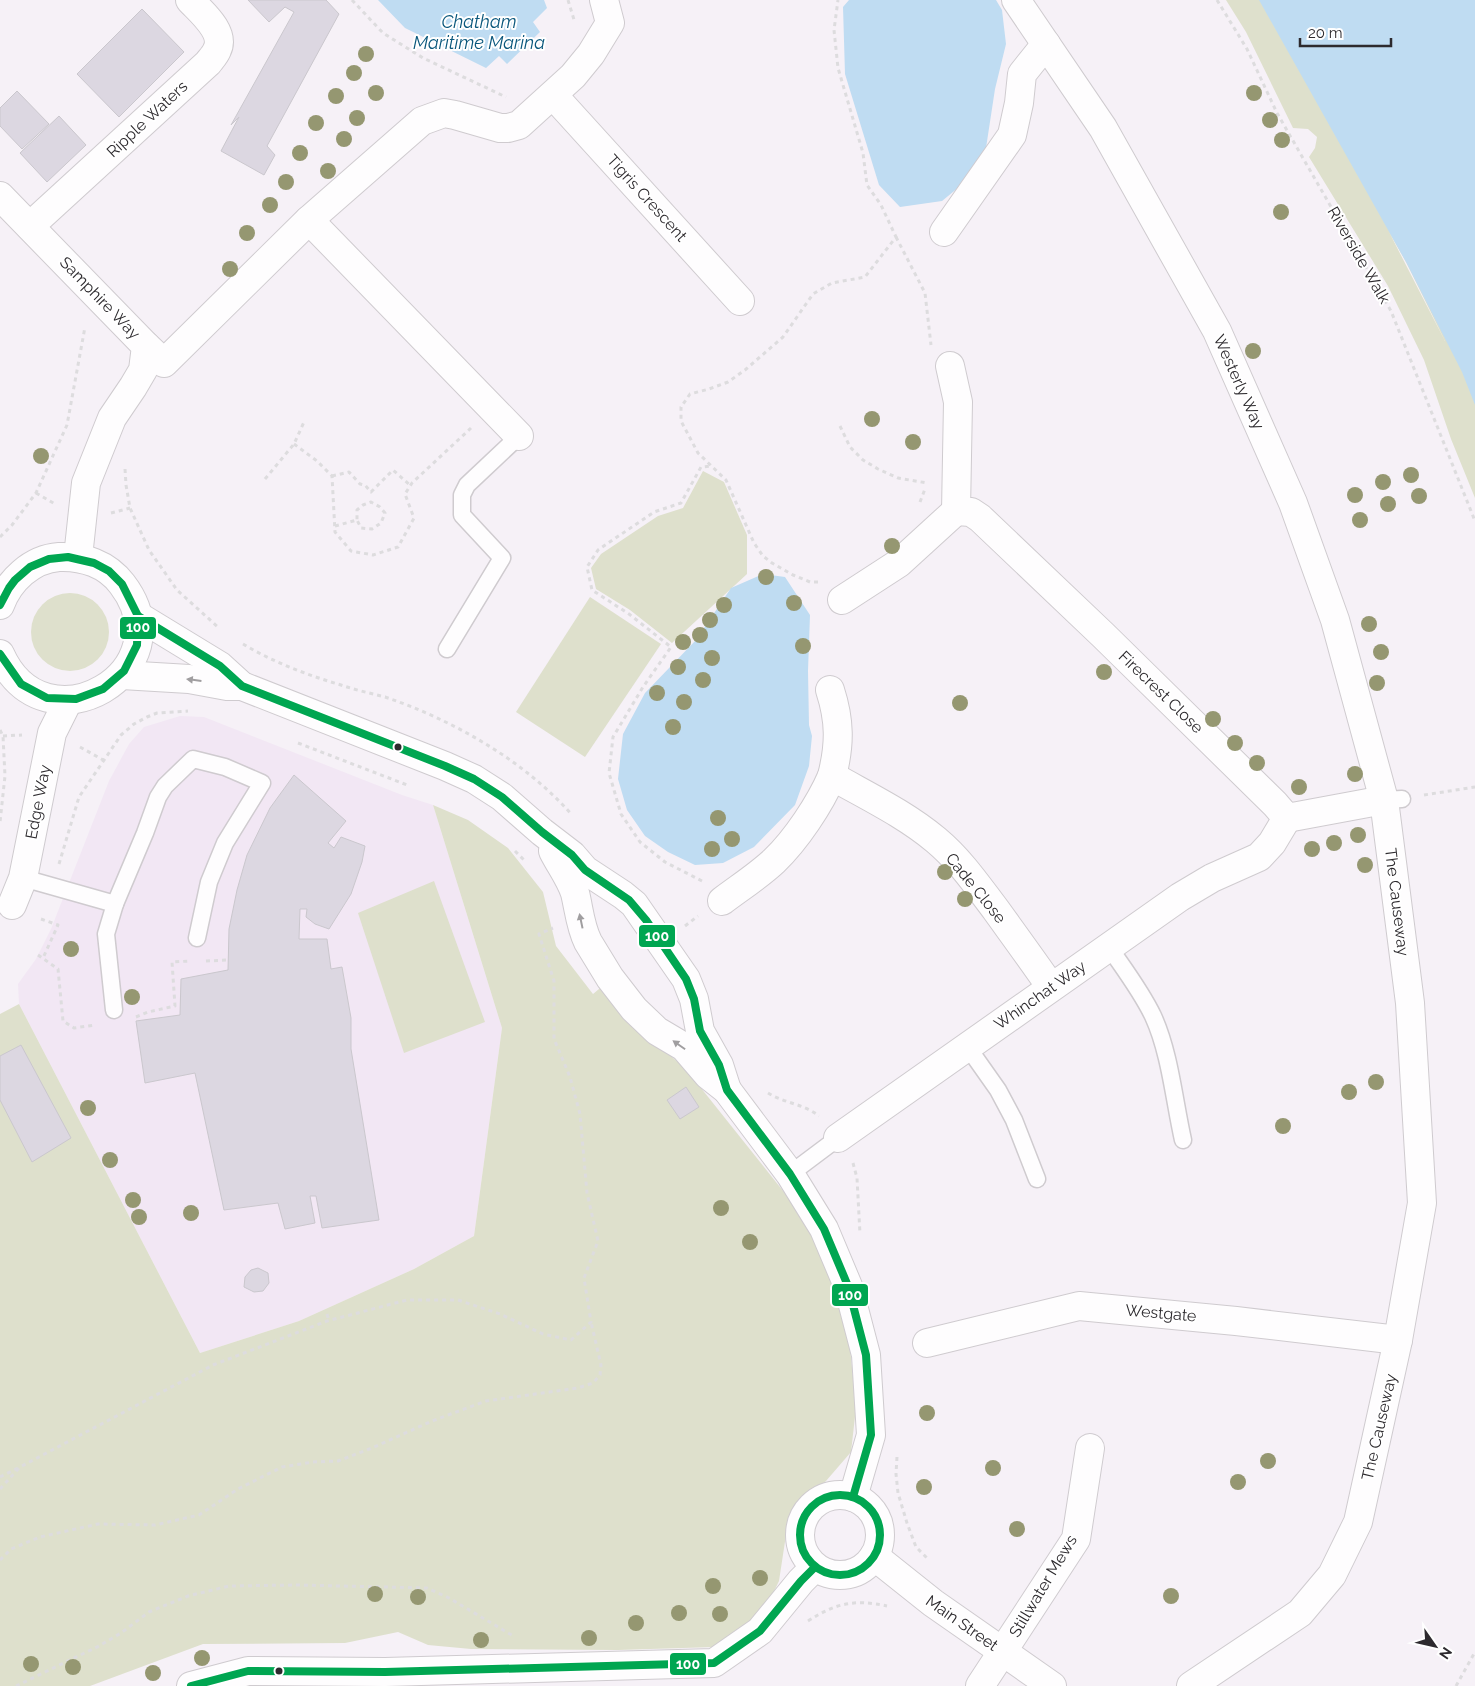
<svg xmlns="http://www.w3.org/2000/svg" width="1475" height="1686" viewBox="0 0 1475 1686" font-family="Raleway,sans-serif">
<rect width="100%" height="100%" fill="#f6f1f7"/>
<!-- built -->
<path fill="#f2e7f4" d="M 180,716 L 204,717 L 402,795 L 433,805 L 502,1028 L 474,1236 L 414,1269 L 299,1321 L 200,1353 L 19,1004 L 18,984 L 36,959 L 51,929 L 109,781 L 129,744 L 144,727 Z"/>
<!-- green -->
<g fill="#dee0cc" fill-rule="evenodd">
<path d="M 1226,0 L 1364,0 L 1475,172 L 1475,498 L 1451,439 L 1424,360 L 1388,286 L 1309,157 L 1315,148 L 1317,137 L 1308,129 L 1293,128 L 1246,32 ZM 1389,232 L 1406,262 L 1445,341 Z"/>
<path d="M 703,471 L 724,482 L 747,535 L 747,574 L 672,643 L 630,610 L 596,589 L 591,568 L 601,554 L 658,516 L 683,508 Z"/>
<circle cx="70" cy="632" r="39"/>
<path d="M 590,597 L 661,644 L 585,757 L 516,712 Z"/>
<path d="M 433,805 L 468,820 L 508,848 L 543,892 L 556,946 L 593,994 L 605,984 L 643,1033 L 685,1068 L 815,1231 L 848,1328 L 856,1408 L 851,1452 L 826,1481 L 801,1501 L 788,1522 L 779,1581 L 767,1606 L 743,1632 L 715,1647 L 618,1650 L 471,1649 L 428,1645 L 398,1632 L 345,1643 L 203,1644 L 90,1686 L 0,1686 L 0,1014 L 19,1004 L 200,1353 L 299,1321 L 414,1269 L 474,1236 L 502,1028 Z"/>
<path d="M 434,881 L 485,1022 L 404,1053 L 358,913 Z"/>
</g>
<!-- water -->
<g fill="#bfdcf2">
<path d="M 378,0 L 544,0 L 547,8 L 533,22 L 540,32 L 507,64 L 499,56 L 486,68 L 405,28 Z"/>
<path d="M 849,0 L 996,0 L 1002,10 L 1006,44 L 995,89 L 986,148 L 959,187 L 942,201 L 900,207 L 879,185 L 845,74 L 843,7 Z"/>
<path d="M 1259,0 L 1475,0 L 1475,405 L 1462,372 L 1406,262 Z"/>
<path d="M 763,574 L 785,577 L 810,615 L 808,671 L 809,725 L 812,736 L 809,766 L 795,805 L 754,847 L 723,863 L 695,865 L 668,852 L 645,836 L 627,810 L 618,779 L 623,734 L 645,693 L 696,640 L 731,588 Z"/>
</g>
<!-- building -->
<g fill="#dcd7e1" stroke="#cac7cd">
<path d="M 248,0 L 326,0 L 339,14 L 267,146 L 275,155 L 264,175 L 221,151 L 239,117 L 231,125 L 294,12 L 285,7 L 269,22 Z"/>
<path d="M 142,9 L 184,52 L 119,117 L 77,74 Z"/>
<path d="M 17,91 L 49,124 L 22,149 L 0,126 L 0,108 Z"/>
<path d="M 59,116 L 86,145 L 47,182 L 20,153 Z"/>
<path d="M 294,775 L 346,821 L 328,843 L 334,848 L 341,837 L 365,846 L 362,862 L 351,894 L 329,929 L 315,924 L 306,917 L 307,909 L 300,909 L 299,939 L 327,939 L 331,969 L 342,967 L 351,1018 L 351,1049 L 379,1220 L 322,1228 L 316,1196 L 310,1196 L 315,1223 L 285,1229 L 278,1203 L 224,1210 L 195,1073 L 145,1083 L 136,1021 L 180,1015 L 181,979 L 228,970 L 229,929 L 237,890 L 247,855 L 270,808 Z"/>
<path d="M 21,1045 L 71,1138 L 32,1162 L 0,1100 L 0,1056 Z"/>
<path d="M 686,1087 L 699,1107 L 680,1119 L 667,1100 Z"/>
<path d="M 258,1268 L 268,1273 L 269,1283 L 263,1291 L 254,1292 L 244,1287 L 245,1277 L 251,1270 Z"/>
</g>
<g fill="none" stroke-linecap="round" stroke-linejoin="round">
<defs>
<g id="lane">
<path d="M 447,649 L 502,558 L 462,515 L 462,495 L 467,485 L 519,436"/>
<path d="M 1384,800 L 1402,799"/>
<path d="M 23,878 L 115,904 L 145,833 L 158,797 L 165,786 L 193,759 L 225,767 L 262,783 L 225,843 L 209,882 L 197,938"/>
<path d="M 1109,947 C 1124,969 1141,991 1153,1016 C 1170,1053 1174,1100 1183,1140"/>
<path d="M 114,1010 L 106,934 L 115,904"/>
<path d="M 967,1046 L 998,1090 L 1014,1120 L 1037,1179"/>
<path d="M 790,1174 L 838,1138"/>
</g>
<g id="street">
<path d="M 1016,0 L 1103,128 L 1217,331 L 1293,503 L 1335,620 L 1384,800 L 1410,1003 L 1422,1203 L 1398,1340 L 1358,1522 L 1332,1575 L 1300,1613 L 1191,1686"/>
<path d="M 553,95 L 740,301"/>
<path d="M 0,196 L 146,346 L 143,370 L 133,387 L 112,418 L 86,483 L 78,557"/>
<path d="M 309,220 L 519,436"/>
<path d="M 30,226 L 208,63 C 211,59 215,55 217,50 C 226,32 201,12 190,0"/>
<path d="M 944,232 L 1012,135 L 1019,103 L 1022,74 L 1046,44"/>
<path d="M 146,346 L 164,363 L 309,220 L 422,121 L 444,113 L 455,115 L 500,128 L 508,128 L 519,125 L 573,76 L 591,54 L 610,23 L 604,0"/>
<path d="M 950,366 L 958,402 L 956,511 L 971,512 L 980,518 L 1103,635 L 1275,804 L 1287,818 L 1384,800"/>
<path d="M 842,600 L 899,563 L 956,511"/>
<path d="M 0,605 C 9,581 31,559 59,557 C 83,556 107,564 122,584 C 188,670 45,755 0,654"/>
<path d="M 138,616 L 220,666 L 242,686 L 445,766 L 474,779 L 502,797 L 542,832 L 572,855 L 585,870 L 623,895 L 634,904 L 686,979 L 694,999 L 700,1031 L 719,1065 L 727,1090"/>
<path d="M 122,675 L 189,679 L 227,686 L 242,686"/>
<path d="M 830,690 C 840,721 840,744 832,776 C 867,796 905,814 936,840 C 960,860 977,885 996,910 C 1014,935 1033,961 1051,987"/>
<path d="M 553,851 C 560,865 570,878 575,893 C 579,909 580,926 588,942 L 610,978 L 634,1009 L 657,1031 L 684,1047 L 708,1075 L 727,1090 L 790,1174 L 824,1229 L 848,1286 L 866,1355 L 871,1435 L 853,1497"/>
<path d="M 722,901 C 739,888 758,876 774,861 C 796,840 820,804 832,776"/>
<path d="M 12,905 L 23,878 L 52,733 L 68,701"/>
<path d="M 838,1138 L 1180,897 L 1212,878 L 1259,857 L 1272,843 L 1287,818"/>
<path d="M 927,1343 L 1079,1306 L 1236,1321 L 1398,1340"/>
<circle cx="840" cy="1535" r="40"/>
<path d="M 874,1556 L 933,1603 L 1052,1686"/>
<path d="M 191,1686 L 248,1671 L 385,1672 L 714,1663 L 760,1631 L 801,1581 L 815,1567"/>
<path d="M 980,1686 L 1076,1539 L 1090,1448"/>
</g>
</defs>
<!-- lane casing -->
<use href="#lane" stroke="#cfcbcf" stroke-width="19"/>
<!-- street casing -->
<use href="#street" stroke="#cfcbcf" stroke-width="30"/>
<!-- path -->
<g stroke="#dddcde" stroke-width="3" stroke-dasharray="4 4" stroke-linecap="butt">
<path d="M 352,0 L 383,33 L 423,58 L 506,97"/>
<path d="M 568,0 L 575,23"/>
<path d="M 1217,0 L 1247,49 L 1277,113 L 1391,311 L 1475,521"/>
<path d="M 896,237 L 925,293 L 931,345"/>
<path d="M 840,426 L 850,447 L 863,460 L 878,469 L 898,478 L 927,483"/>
<path d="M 294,444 L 317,461 L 332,476 L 335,532 L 351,551 L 373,555 L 398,547 L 414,518 L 405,494 L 412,483 L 471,428"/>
<path d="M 125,469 L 126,485 L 130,508 L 149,550 L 177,590 L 219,628"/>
<path d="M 332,476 L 349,472 L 360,484 L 365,485 L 371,492 L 393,470 L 411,486"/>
<path d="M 265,479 L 294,444 L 304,422"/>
<path d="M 36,493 L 55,504"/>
<path d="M 920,502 L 925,489"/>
<path d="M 111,513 L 130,508"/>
<path d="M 335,526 L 357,520 L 361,528 L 372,529 L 381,523 L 385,513 L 380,507 L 371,502 L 363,505 L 357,510 L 357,520"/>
<path d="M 0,537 L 12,525 L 36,493 L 67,425 L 85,327"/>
<path d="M 818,582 L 810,582 L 793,575 L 772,563 L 763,556 L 754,543 L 726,480 L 698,453 L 681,421 L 681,407 L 690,394 L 709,389 L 728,382 L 745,370 L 783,337 L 813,294 L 832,283 L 865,277 L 896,237 L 881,205 L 867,185 L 863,153 L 838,68 L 834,30 L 838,0"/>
<path d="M 243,644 C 273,662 307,675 341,685 C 355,690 370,693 385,697 C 453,720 525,761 572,815"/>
<path d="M 0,730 L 3,736 L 5,776 L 0,822"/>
<path d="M 3,736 L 22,735"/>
<path d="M 298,743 L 407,785"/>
<path d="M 80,747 L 105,761"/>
<path d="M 1424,795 L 1475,787"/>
<path d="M 515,851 L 525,861"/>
<path d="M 59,864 L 79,797 L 121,735 L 134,724 L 147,717 L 157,713 L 188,711"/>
<path d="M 702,881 L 665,862 L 640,842 L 621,814 L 609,773 L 613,737 L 643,687 L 671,647 L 629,614 L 592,590 L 587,567 L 598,550 L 654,512 L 681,503 L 701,467 L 712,466"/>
<path d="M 41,919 L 58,925 L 43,958"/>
<path d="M 685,926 L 698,916"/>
<path d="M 38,955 L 58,969 L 63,1021 L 74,1028 L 95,1025"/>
<path d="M 206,961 L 228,960"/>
<path d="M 136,1017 L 148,1012 L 175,1006 L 172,962 L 190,961"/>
<path d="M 768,1093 C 784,1103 804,1104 819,1116"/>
<path d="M 853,1163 L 857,1178 L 860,1234"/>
<path d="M 327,1314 L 329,1321"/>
<path d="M 897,1457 L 896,1474 L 898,1493 L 907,1523 L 916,1547 L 927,1558"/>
<path d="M 0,1477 L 18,1468"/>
<path d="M 0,1489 L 20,1467 L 213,1365 L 327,1321 L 407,1300 L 458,1300 L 500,1314 L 543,1334 L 571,1340 L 591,1322 L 584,1278 L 598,1241 L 587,1193 L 580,1114 L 570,1077 L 554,1039 L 554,981 L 539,934 L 553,928"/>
<path d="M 0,1560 L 11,1549 L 40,1537 L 98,1524 L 155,1525 L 199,1515 L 238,1489 L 282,1467 L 313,1462 L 338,1461 L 372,1448 L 432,1421 L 486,1401 L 578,1388 L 593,1383 L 600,1375 L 601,1365 L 591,1322"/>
<path d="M 808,1621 C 836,1603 854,1599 887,1606"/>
<path d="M 16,1686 L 99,1646 L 121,1633 L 149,1612 L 188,1596 L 229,1586 L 297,1585 L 427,1588 L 449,1598 L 515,1637"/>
<path d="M 1456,1686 L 1475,1652"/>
</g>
<!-- lane -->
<use href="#lane" stroke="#fefdfe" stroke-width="16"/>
<!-- street -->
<use href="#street" stroke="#fefdfe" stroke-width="28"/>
<defs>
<g id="bus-1">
<path d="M 0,605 L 9,588 L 15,580 L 30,567 L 49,559 L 68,557 L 94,563 L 109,571 L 122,584 L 138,616 L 137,645 L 124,671 L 103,689 L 76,699 L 47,698 L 21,684 L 0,654"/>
<path d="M 138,616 L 220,666 L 242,686 L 445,766 L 474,779 L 502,797 L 542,832 L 572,855 L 585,870 L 629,900 L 646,920 L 686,979 L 694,999 L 700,1031 L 719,1065 L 727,1090 L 790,1174 L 824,1229 L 848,1286 L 866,1355 L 871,1435 L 853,1497"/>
<circle cx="840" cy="1535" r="40"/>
<path d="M 191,1686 L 248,1671 L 385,1672 L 714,1663 L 760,1631 L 801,1581 L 815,1567"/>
</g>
</defs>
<!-- bus-1 casing -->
<use href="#bus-1" stroke="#fff" stroke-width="11"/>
<!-- bus-1 -->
<use href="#bus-1" stroke="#00a651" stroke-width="8"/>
</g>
<!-- trees -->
<g fill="#959771">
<circle cx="366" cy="54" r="8"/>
<circle cx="354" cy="73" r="8"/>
<circle cx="376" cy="93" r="8"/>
<circle cx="1254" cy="93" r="8"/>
<circle cx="336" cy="96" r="8"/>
<circle cx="357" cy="118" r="8"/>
<circle cx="1270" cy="120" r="8"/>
<circle cx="316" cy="123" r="8"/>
<circle cx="344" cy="139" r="8"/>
<circle cx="1282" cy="140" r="8"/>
<circle cx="300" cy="153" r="8"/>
<circle cx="328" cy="171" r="8"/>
<circle cx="286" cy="182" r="8"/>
<circle cx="270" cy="205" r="8"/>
<circle cx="1281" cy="212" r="8"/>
<circle cx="247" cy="233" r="8"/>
<circle cx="230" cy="269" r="8"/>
<circle cx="1253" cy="351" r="8"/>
<circle cx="872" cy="419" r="8"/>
<circle cx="913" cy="442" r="8"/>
<circle cx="41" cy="456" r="8"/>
<circle cx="1411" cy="475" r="8"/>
<circle cx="1383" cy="482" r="8"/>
<circle cx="1355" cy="495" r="8"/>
<circle cx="1419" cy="496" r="8"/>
<circle cx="1388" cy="504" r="8"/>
<circle cx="1360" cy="520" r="8"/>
<circle cx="892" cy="546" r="8"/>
<circle cx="766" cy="577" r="8"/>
<circle cx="794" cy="603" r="8"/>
<circle cx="724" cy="605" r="8"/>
<circle cx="710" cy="620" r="8"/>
<circle cx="1369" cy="624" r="8"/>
<circle cx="700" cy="635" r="8"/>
<circle cx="683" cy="642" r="8"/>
<circle cx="803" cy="646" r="8"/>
<circle cx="1381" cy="652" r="8"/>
<circle cx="712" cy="658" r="8"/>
<circle cx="678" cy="667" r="8"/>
<circle cx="1104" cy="672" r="8"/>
<circle cx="703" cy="680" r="8"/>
<circle cx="1377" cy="683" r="8"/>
<circle cx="657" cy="693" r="8"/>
<circle cx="684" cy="702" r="8"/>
<circle cx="960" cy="703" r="8"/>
<circle cx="1213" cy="719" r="8"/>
<circle cx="673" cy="727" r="8"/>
<circle cx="1235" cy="743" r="8"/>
<circle cx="1257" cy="763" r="8"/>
<circle cx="1355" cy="774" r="8"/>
<circle cx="1299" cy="787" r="8"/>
<circle cx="718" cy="818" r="8"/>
<circle cx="1358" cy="835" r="8"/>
<circle cx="732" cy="839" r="8"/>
<circle cx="1334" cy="843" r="8"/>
<circle cx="712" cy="849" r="8"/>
<circle cx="1312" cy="849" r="8"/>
<circle cx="1365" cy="865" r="8"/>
<circle cx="945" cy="872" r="8"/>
<circle cx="965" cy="899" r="8"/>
<circle cx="71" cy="949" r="8"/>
<circle cx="132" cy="997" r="8"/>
<circle cx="1376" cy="1082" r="8"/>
<circle cx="1349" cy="1092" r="8"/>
<circle cx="88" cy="1108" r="8"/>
<circle cx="1283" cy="1126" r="8"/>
<circle cx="110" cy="1160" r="8"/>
<circle cx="133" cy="1200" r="8"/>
<circle cx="721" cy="1208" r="8"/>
<circle cx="191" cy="1213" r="8"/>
<circle cx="139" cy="1217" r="8"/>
<circle cx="750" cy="1242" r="8"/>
<circle cx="927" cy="1413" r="8"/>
<circle cx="1268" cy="1461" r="8"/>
<circle cx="993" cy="1468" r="8"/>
<circle cx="1238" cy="1482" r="8"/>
<circle cx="924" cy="1487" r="8"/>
<circle cx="1017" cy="1529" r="8"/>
<circle cx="760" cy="1578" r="8"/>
<circle cx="713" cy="1586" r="8"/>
<circle cx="375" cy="1594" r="8"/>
<circle cx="1171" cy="1596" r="8"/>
<circle cx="418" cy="1597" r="8"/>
<circle cx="679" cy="1613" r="8"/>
<circle cx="720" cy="1614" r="8"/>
<circle cx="636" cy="1623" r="8"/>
<circle cx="589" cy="1638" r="8"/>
<circle cx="481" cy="1640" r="8"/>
<circle cx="202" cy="1658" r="8"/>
<circle cx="31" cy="1664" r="8"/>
<circle cx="73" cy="1667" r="8"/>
<circle cx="153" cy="1673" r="8"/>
</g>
<!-- one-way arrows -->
<defs><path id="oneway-solid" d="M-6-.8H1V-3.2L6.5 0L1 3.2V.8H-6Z" transform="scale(1.25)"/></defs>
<g fill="#a09ea0">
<use href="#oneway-solid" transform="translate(194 680) rotate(-173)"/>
<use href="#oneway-solid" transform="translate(581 921) rotate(-102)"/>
<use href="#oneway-solid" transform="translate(679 1045) rotate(-145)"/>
</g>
<!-- markers -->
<g fill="#2d2a2e" stroke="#fff" stroke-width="2">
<circle cx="398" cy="747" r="4.5"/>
<circle cx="279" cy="1671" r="4.5"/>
</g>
<g text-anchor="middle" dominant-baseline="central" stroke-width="4" stroke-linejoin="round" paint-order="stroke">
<!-- street labels -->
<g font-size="16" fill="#2d2a2e" stroke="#fff">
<text transform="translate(147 119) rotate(-43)">Ripple Waters</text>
<text transform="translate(647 198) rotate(48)">Tigris Crescent</text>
<text transform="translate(1359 255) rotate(60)">Riverside Walk</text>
<text transform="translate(100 298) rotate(46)">Samphire Way</text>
<text transform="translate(1239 382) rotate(66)">Westerly Way</text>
<text transform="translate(1161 692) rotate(44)">Firecrest Close</text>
<text transform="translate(38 802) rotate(-79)">Edge Way</text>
<text transform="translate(976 888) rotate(51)">Cade Close</text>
<text transform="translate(1397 902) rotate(83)">The Causeway</text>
<text transform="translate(1040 995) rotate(-35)">Whinchat Way</text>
<text transform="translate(1161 1313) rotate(5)">Westgate</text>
<text transform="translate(1379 1427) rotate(-77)">The Causeway</text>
<text transform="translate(1043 1586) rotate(-59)">Stillwater Mews</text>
<text transform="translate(962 1623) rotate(35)">Main Street</text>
</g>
<!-- water labels -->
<g font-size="18" font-style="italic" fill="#0a577c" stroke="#fff">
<text x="479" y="21">Chatham<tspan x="479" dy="21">Maritime Marina</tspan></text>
</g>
</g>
<g stroke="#fff" stroke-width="2">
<rect x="119" y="616" width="38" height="24" rx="5" fill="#00a651"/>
<rect x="638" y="924" width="38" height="24" rx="5" fill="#00a651"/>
<rect x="831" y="1283" width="38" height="24" rx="5" fill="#00a651"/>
<rect x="669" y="1652" width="38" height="24" rx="5" fill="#00a651"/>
</g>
<g font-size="14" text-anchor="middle" font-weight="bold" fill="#fff">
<text x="138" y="632">100</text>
<text x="657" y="941">100</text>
<text x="850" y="1300">100</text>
<text x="688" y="1669">100</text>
</g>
<!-- north arrow -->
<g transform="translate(1435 1646) rotate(124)" stroke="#ffffff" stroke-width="4" paint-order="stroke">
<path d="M0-4L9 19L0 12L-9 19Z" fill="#2d2a2e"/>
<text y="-8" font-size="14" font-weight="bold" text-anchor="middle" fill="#2d2a2e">N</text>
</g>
<!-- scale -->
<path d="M1300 38v8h91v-8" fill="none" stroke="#2d2a2e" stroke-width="2.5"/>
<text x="1308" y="38" font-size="15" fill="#2d2a2e" stroke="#ffffff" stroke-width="4" paint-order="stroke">20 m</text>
</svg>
